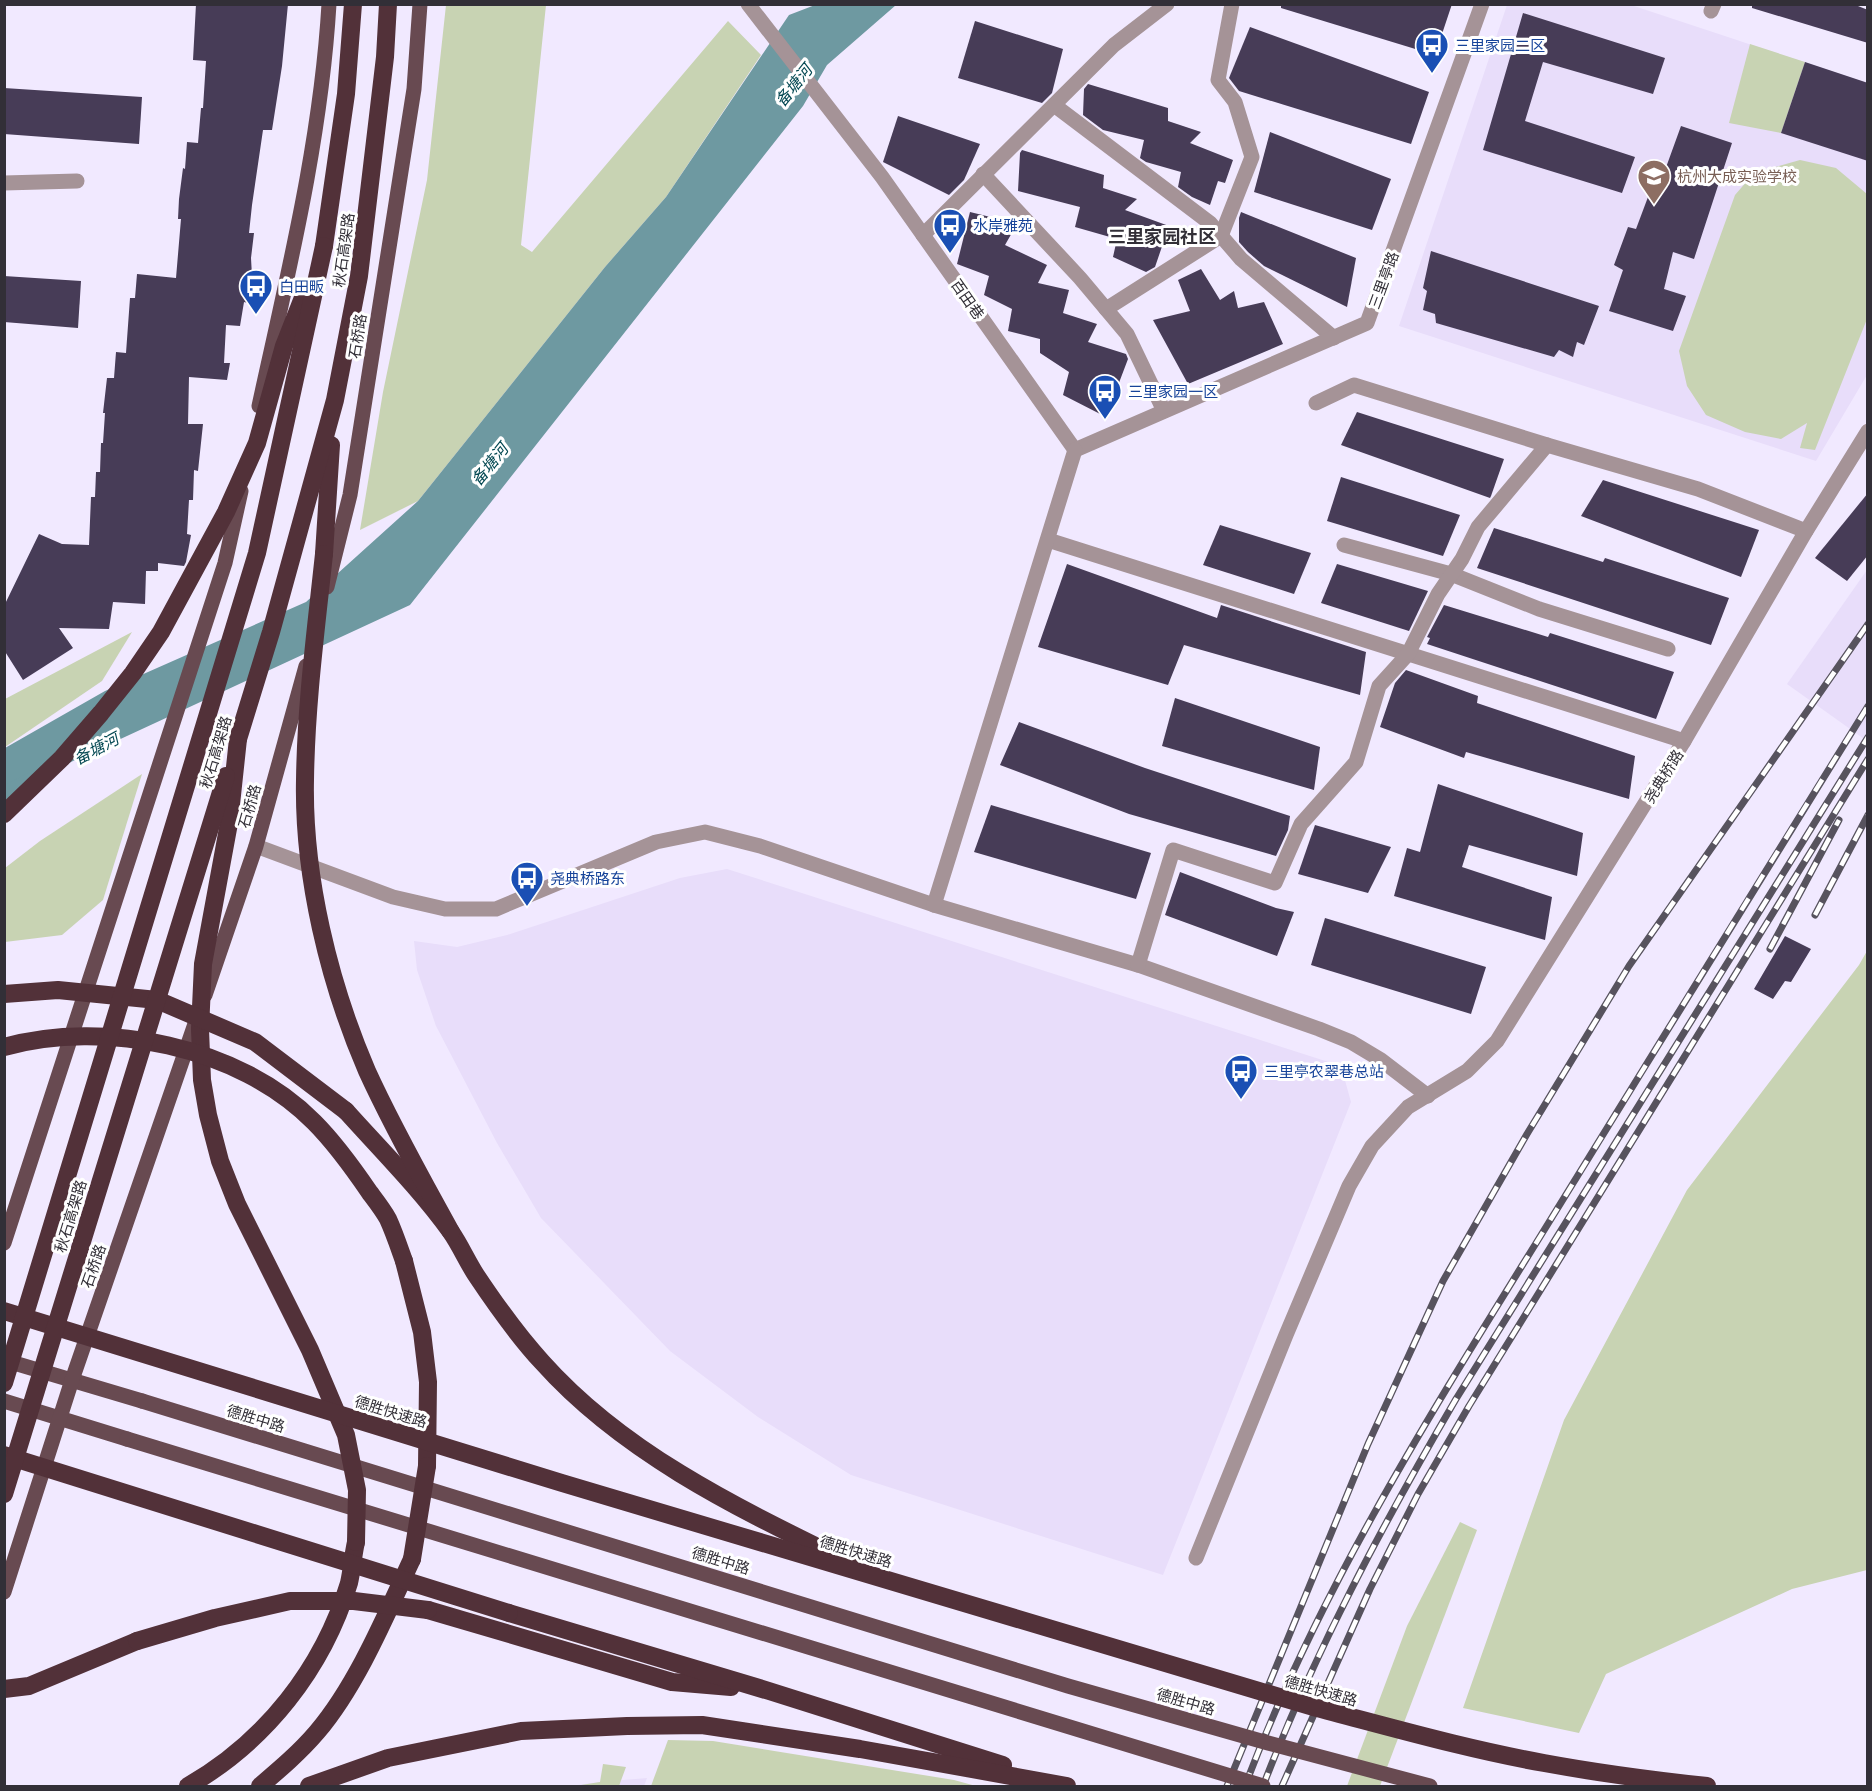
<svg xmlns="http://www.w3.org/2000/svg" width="1872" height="1791" viewBox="0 0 1872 1791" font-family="Lato,'Noto Sans SC',sans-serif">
<rect width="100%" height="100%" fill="#f1e9ff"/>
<!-- built -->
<g fill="#e8ddfa">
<path d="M 1507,5 L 1631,5 L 1867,83 L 1867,375 L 1816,461 L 1399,326 Z"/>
<path d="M 1867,570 L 1867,741 L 1787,684 Z"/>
<path d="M 727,869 L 1341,1066 L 1351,1102 L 1163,1575 L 851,1475 L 758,1417 L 670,1351 L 541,1218 L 497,1143 L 436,1026 L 417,970 L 414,941 L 457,947 L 507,935 L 680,878 Z"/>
<path d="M 647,1778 L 644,1786 L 569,1786 L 600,1782 Z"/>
</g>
<!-- green -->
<g fill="#c8d3b3">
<path d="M 446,5 L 546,5 L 521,245 L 532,252 L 728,21 L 761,55 L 666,197 L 605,267 L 418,501 L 360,530 L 383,392 L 427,180 Z"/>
<path d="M 1750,44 L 1805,62 L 1781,133 L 1729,123 Z"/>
<path d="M 1800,160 L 1836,168 L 1867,194 L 1867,319 L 1815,450 L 1800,448 L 1807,423 L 1781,439 L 1745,432 L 1706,415 L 1687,386 L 1679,351 L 1735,195 L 1754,173 Z"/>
<path d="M 132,632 L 102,681 L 5,747 L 5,699 Z"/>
<path d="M 142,774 L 103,900 L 62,935 L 5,942 L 5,868 L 40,841 Z"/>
<path d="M 1867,951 L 1867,1570 L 1792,1589 L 1606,1674 L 1579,1733 L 1463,1708 L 1564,1420 L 1687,1190 L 1859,965 Z"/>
<path d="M 1460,1522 L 1477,1530 L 1380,1786 L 1347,1786 L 1407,1626 Z"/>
<path d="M 668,1740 L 713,1741 L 954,1780 L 976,1786 L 651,1786 Z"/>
<path d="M 603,1764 L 626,1767 L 619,1786 L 575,1786 L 600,1782 Z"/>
</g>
<!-- water -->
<path fill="#6e99a1" d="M 815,5 L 896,5 L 827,65 L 803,106 L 410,605 L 73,761 L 5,797 L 5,748 L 105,691 L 306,602 L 418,501 L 605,267 L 666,197 L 789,15 Z"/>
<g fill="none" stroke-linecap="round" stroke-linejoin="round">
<!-- canal -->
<path stroke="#6e99a1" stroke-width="20" d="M 4,797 L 34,781"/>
</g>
<!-- building -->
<g fill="#473c57">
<path d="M 196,4 L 288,4 L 282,66 L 272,130 L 263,130 L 252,205 L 249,233 L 254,233 L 251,258 L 252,276 L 248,303 L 244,302 L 240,326 L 226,325 L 224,363 L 230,363 L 227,380 L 189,377 L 188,424 L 203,424 L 198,471 L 194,470 L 193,500 L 189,500 L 187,534 L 191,535 L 186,562 L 184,566 L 158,563 L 158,571 L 146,571 L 145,604 L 113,602 L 109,629 L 59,628 L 73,648 L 23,680 L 4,650 L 4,606 L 39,534 L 62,544 L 89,545 L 91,497 L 95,497 L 96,472 L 100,472 L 101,443 L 103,443 L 105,413 L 103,413 L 107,378 L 114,378 L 116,352 L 126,353 L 130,298 L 135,298 L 137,274 L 176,278 L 181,219 L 178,219 L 179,199 L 183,168 L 185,169 L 187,142 L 198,143 L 201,108 L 203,108 L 206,61 L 193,60 Z"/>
<path d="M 1281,4 L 1452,4 L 1435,55 L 1281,8 Z"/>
<path d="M 1752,4 L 1853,4 L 1868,10 L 1868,43 L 1752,8 Z"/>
<path d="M 1523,13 L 1665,58 L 1653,94 L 1543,62 L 1525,121 L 1635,157 L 1622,193 L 1483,150 Z"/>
<path d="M 975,21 L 1063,49 L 1052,93 L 1042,103 L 958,78 Z"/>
<path d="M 1250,27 L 1429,92 L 1411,144 L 1239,91 L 1229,78 Z"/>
<path d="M 1805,62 L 1868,83 L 1868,161 L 1781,133 Z"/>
<path d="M 1088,84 L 1168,108 L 1168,121 L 1201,132 L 1190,143 L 1233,160 L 1225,183 L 1218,181 L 1210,205 L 1192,197 L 1178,187 L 1181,172 L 1146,162 L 1140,158 L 1144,140 L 1103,130 L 1083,115 L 1084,89 Z"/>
<path d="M 4,88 L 142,97 L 139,144 L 4,134 Z"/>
<path d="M 898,116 L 980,144 L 964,180 L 949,195 L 883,162 Z"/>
<path d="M 1681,126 L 1732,143 L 1694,259 L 1673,252 L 1664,289 L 1686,296 L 1673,331 L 1609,311 L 1623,270 L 1614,265 L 1628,227 L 1636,229 L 1648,197 L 1656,195 Z"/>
<path d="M 1270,132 L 1391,179 L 1372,230 L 1254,192 Z"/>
<path d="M 1022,150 L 1104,175 L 1103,188 L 1137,199 L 1125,210 L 1169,226 L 1155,267 L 1146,272 L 1113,257 L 1117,239 L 1075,227 L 1080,207 L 1018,191 L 1020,153 Z"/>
<path d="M 970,212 L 1015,223 L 1017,224 L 1005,245 L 1047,265 L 1038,283 L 1069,290 L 1063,313 L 1097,324 L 1088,342 L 1126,354 L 1128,359 L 1106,417 L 1063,395 L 1069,372 L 1040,353 L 1040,339 L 1008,331 L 1012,309 L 984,295 L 989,276 L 957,264 Z"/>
<path d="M 1241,212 L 1356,258 L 1347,307 L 1264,266 L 1248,252 L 1239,242 L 1239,218 Z"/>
<path d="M 1431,251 L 1599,306 L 1584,345 L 1577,342 L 1573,357 L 1559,350 L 1554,357 L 1436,323 L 1435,314 L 1423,310 L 1427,291 L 1423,288 Z"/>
<path d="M 1201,269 L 1220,300 L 1234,291 L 1238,308 L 1264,302 L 1283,344 L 1188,384 L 1153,320 L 1190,311 L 1178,280 Z"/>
<path d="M 4,276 L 81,281 L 78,328 L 4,322 Z"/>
<path d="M 1357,412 L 1504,459 L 1491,496 L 1490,498 L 1341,445 Z"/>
<path d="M 1341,477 L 1460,515 L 1443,556 L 1327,521 Z"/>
<path d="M 1603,480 L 1759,530 L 1741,577 L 1581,516 Z"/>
<path d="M 1868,493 L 1868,555 L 1847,581 L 1815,558 Z"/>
<path d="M 1220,525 L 1311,553 L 1294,594 L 1203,565 Z"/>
<path d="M 1494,528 L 1603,562 L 1605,558 L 1729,598 L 1711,645 L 1477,568 Z"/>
<path d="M 1067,564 L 1217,618 L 1221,605 L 1366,652 L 1360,695 L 1184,645 L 1168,685 L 1038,647 Z"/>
<path d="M 1337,564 L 1428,591 L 1409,631 L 1321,603 Z"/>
<path d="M 1444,605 L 1548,637 L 1550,633 L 1674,672 L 1656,719 L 1427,644 L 1430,638 L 1427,637 Z"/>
<path d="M 1406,670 L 1478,696 L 1477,703 L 1635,756 L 1629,799 L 1466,752 L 1464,758 L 1380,727 L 1395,683 Z"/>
<path d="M 1175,698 L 1320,747 L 1314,790 L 1162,746 Z"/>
<path d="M 1019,722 L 1145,768 L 1290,816 L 1288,830 L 1276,856 L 1129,814 L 1000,765 Z"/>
<path d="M 1438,784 L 1583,833 L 1577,876 L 1469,845 L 1462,867 L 1552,897 L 1545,940 L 1394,896 L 1407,848 L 1420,852 Z"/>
<path d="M 991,805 L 1151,853 L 1136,899 L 974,852 Z"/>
<path d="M 1315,825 L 1391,847 L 1368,893 L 1298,874 Z"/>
<path d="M 1180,872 L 1276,908 L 1294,912 L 1277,956 L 1165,915 Z"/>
<path d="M 1325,918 L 1486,967 L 1471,1014 L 1311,965 Z"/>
<path d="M 1785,936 L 1811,949 L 1791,982 L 1785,981 L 1773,999 L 1754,989 Z"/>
</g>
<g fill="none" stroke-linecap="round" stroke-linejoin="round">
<!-- minor -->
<g stroke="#a59397" stroke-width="15">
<path d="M 748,4 L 882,177 L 1075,450"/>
<path d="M 1711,11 L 1714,4"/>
<path d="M 1054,105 L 1210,223 L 1241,259 L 1334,338"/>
<path d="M 983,174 L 1080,278 L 1127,334 L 1164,411"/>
<path d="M 4,183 L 77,181"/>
<path d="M 923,235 L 1114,45 L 1167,4"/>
<path d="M 1106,309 L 1221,236 L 1252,157 L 1235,102 L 1218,80 L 1232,4"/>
<path d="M 1316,403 L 1354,385 L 1547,445"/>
<path d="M 1075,450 L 1367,323 L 1482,4"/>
<path d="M 1048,540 L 1684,741"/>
<path d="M 1344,545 L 1451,574 L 1539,609 L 1668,649"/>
<path d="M 256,846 L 393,897 L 445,909 L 496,909 L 656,842 L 705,832 L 760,846 L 934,905 L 1138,965 L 1319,1029 L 1351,1042 L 1381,1060 L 1428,1096"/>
<path d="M 934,905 L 1075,450"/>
<path d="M 1138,965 L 1173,850 L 1275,883 L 1301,824 L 1356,762 L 1379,686 L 1408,654 L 1438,594 L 1462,559 L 1478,527 L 1547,445 L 1698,489 L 1806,531"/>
<path d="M 1196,1558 L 1286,1335 L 1349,1186 L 1372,1146 L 1408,1107 L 1467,1071 L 1497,1041 L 1684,741 L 1806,531 L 1868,431"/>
</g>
<!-- major -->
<g stroke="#684a51" stroke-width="15">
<path d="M 259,406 C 288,273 321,140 329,4"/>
<path d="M 327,587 L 350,495 L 414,89 L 420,4"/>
<path d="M 205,995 L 256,846 L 306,666"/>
<path d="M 4,1243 L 225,563 L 241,491"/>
<path d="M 4,1360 L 142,1401"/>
<path d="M 4,1401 L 127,1439"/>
<path d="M 4,1592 L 72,1380 L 197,1018"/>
</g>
<!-- highway -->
<g stroke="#523139" stroke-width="18">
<path d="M 324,246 L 346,94 L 353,4"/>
<path d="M 324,554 L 331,445"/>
<path d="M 238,739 L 271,632 L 335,400 L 359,276 L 385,57 L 388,4"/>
<path d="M 346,1111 C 381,1150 420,1189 451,1232 C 460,1245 467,1261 476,1275 C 496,1305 517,1335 542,1362 C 625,1455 742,1510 852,1564"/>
<path d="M 404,1261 L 422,1332 L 428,1382 L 427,1466"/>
<path d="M 428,1610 L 672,1682 L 731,1687"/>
<path d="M 509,1613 L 769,1691 L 1003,1765"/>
<path d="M 4,1689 L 29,1686 L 137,1641"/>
<path d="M 188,1786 C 265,1742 323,1669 349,1583 C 352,1570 353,1555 356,1542"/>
<path d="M 260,1786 C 280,1769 300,1752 317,1732 C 357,1685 386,1615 412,1559"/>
<path d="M 309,1786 L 388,1758 L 521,1731 L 627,1726 L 702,1725 L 860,1749 L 1067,1786"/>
</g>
<defs>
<g id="rail">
<path d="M 1815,915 L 1868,815"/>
<path d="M 1770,949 L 1839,820"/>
<path d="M 1227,1786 L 1368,1444 L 1443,1281 L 1527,1134 L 1629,966 L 1868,624"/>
<path d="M 1245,1786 C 1318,1592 1429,1416 1538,1240 C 1648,1062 1757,884 1868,706"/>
<path d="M 1263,1786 C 1315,1651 1383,1524 1456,1399 L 1868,737"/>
<path d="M 1282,1786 L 1370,1589 L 1418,1494 L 1469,1406 L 1868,759"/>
</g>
</defs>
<!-- rail casing -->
<use href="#rail" stroke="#57535e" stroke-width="7"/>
<!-- rail -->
<use href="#rail" stroke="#fff" stroke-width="4.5" stroke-dasharray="14" stroke-linecap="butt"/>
<!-- major-bridge -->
<g stroke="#684a51" stroke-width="15">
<path d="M 142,1401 L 1068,1686 L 1268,1743 L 1430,1786"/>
<path d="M 127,1439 L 1263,1786"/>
</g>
<!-- highway-bridge -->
<g stroke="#523139" stroke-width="18">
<path d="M 324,554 C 316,629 306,704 305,780 C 303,876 329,983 367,1071 C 392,1126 422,1179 451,1232"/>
<path d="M 238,739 L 229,823 L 203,964 L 200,1029 L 202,1080 L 208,1115 L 220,1161 L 237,1204 L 310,1350 L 346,1435 L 357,1490 L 356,1542"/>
<path d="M 4,814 L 62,758 L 101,713 L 133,673 L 161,632 L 226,512 L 257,443 L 284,346 L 304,295"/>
<path d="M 4,994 L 58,990 L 157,1000 L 255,1042 L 346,1111"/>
<path d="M 4,1047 C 104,1019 239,1046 314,1122 C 335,1143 353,1168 370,1193 C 376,1201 383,1210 388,1219 C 394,1232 399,1247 404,1261"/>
<path d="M 4,1311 L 562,1483 L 1313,1707 C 1390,1727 1466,1749 1544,1763 C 1598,1773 1652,1780 1707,1786"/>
<path d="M 4,1383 L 257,553 L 324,246"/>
<path d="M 4,1455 L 509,1613"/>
<path d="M 4,1494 L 226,776"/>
<path d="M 412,1559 L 427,1466"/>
<path d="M 137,1641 L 215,1618 L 290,1601 L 354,1601 L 428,1610"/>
</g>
</g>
<!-- icons -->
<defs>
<symbol id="bus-pin" viewBox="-11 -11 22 30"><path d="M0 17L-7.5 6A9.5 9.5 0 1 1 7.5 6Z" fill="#1a4fb4" stroke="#fff"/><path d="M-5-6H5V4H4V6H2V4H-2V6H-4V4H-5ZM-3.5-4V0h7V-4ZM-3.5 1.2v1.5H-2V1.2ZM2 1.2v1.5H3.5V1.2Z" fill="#fff"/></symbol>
<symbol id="school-pin" viewBox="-11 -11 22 30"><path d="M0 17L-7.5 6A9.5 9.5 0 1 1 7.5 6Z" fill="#8d6e63" stroke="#fff"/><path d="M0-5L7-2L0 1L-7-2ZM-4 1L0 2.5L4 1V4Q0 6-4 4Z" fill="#fff"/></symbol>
</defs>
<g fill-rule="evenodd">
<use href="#bus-pin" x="1413" y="26" width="38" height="52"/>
<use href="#school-pin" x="1635" y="157" width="38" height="52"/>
<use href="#bus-pin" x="931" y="206" width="38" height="52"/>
<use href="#bus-pin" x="237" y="267" width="38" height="52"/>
<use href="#bus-pin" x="1086" y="372" width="38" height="52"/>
<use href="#bus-pin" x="508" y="859" width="38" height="52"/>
<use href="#bus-pin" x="1222" y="1052" width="38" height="52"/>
</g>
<g text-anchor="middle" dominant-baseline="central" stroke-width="6" stroke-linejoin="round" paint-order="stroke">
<!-- transit labels -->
<g font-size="15" fill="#164399" stroke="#fff" text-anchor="start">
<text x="1455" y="45">三里家园二区</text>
<text x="973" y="225">水岸雅苑</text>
<text x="279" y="286">白田畈</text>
<text x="1128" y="391">三里家园一区</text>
<text x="550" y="878">尧典桥路东</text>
<text x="1264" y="1071">三里亭农翠巷总站</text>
</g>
<!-- education labels -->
<g font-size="15" fill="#785e54" stroke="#fff" text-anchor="start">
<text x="1677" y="176">杭州大成实验学校</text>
</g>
<!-- street labels -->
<g font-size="15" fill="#322f37" stroke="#fff">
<text transform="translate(343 250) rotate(-82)">秋石高架路</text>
<text transform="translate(1383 280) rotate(-70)">三里亭路</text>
<text transform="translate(968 299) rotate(55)">百田巷</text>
<text transform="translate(357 336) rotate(-81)">石桥路</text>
<text transform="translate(215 752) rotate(-73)">秋石高架路</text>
<text transform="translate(1663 776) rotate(-58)">尧典桥路</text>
<text transform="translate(249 806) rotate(-74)">石桥路</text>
<text transform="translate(70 1216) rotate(-73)">秋石高架路</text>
<text transform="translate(93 1266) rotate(-71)">石桥路</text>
<text transform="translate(391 1411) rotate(17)">德胜快速路</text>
<text transform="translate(256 1418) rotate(17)">德胜中路</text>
<text transform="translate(856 1551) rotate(17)">德胜快速路</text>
<text transform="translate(721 1560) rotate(17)">德胜中路</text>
<text transform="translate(1321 1690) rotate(16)">德胜快速路</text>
<text transform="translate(1186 1701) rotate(16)">德胜中路</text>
</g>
<!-- water labels -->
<g font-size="16" font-style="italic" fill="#054953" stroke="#fff">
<text transform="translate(793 85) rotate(-51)">备塘河</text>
<text transform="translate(489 464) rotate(-51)">备塘河</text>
<text transform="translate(96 748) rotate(-28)">备塘河</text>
</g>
<!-- quarter labels -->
<g font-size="18" font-weight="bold" fill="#322f37" stroke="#fff">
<text x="1162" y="236">三里家园社区</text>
</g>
</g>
<!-- border -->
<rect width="1872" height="1791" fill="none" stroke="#322f37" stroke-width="12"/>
</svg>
